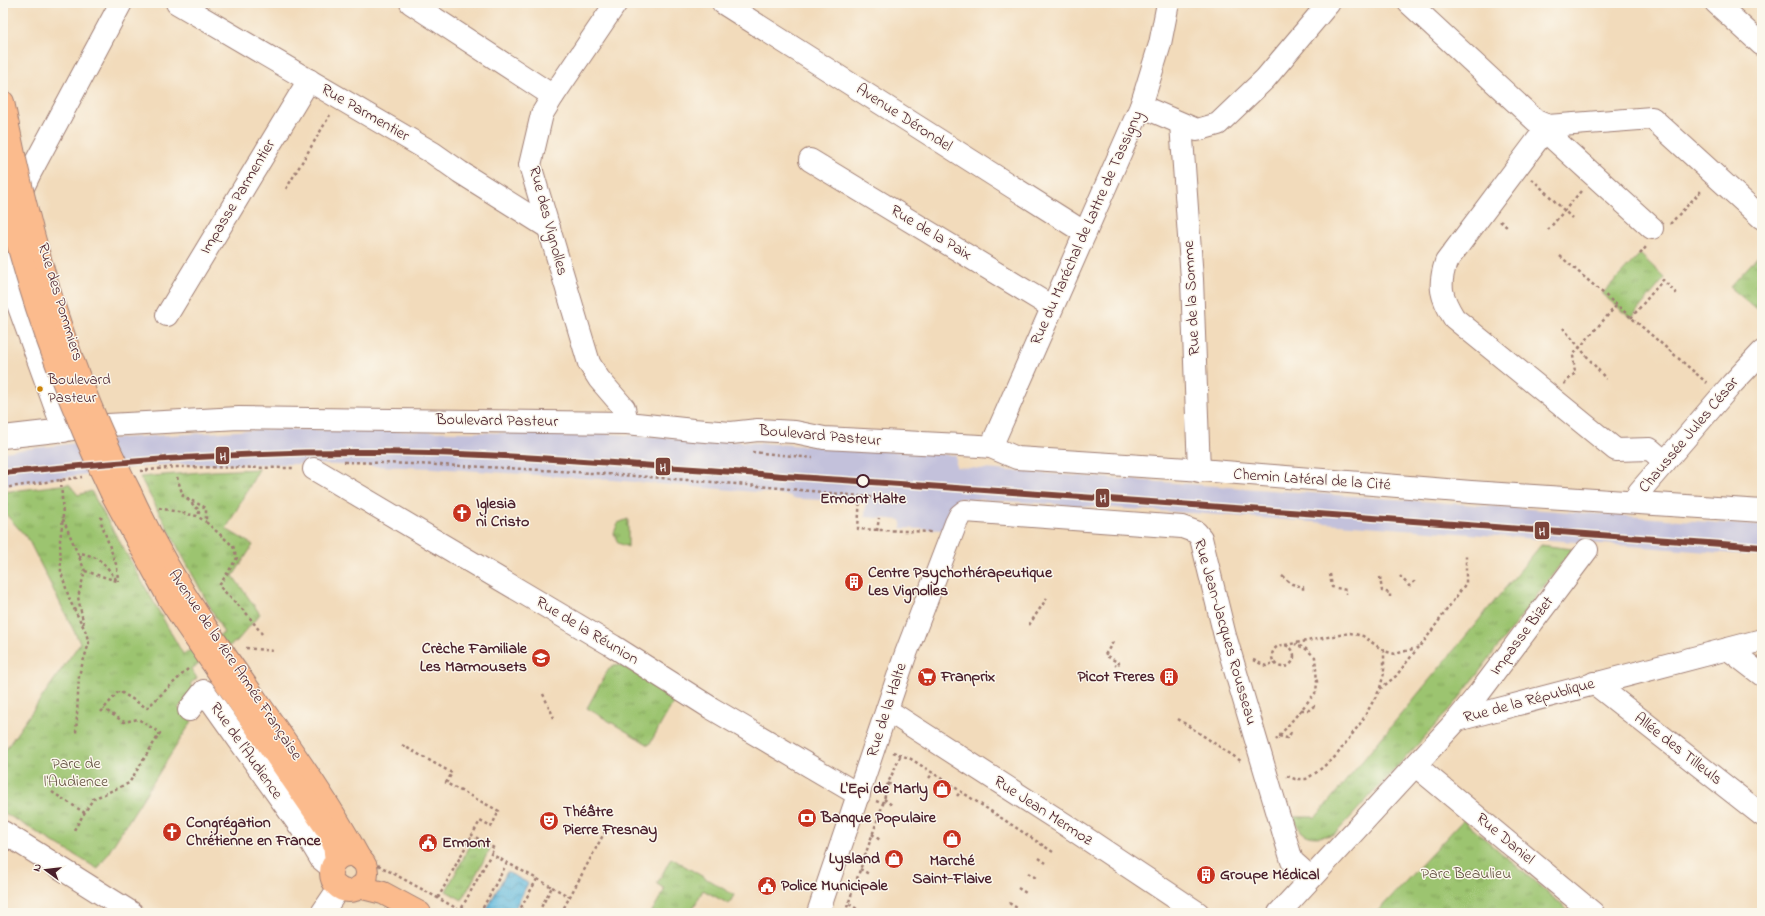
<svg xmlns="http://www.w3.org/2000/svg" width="1765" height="916" viewBox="0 0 1765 916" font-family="'Indie Flower',sans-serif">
<defs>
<pattern id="grass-tufts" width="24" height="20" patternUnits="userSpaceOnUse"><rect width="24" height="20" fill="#9cc46f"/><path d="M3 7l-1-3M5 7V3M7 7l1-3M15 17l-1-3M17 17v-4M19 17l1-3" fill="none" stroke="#819f5b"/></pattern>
<pattern id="water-waves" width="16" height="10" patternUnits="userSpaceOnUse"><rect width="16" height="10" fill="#60b9dd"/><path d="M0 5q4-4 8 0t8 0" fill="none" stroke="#5196b3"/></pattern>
</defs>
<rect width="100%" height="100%" fill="#fbf7ec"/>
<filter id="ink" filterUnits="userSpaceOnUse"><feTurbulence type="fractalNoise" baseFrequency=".025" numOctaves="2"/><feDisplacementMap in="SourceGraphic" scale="8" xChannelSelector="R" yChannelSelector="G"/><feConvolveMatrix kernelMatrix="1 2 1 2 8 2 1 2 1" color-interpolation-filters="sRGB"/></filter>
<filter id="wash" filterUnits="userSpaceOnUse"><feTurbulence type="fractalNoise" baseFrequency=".012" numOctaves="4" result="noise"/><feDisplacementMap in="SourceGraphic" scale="16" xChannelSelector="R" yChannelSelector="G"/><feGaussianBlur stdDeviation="0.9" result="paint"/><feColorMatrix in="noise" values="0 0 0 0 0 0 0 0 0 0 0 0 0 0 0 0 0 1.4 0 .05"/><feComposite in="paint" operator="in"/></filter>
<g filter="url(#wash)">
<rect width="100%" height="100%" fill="#f2dbbb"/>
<!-- railway -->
<path fill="#c3c1db" d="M 272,429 L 587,434 L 597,433 L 956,455 L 956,467 L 1762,526 L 1762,556 L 1206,514 L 958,498 L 944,530 L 901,528 L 901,520 L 865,517 L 866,502 L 800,499 L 791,498 L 791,496 L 768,493 L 612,480 L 433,468 L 310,464 L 178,464 L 137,467 L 3,486 L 3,452 L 119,438 Z"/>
<!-- grass -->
<g fill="url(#grass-tufts)" stroke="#73724d">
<path d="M 1640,254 L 1665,278 L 1631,318 L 1602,294 Z"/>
<path d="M 1760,254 L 1762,255 L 1761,313 L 1730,287 Z"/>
<path d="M 259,469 L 226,529 L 253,545 L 233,576 L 260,614 L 237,641 L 191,669 L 197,678 L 190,684 L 195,692 L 178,708 L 192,721 L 98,869 L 3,812 L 3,753 L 80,643 L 28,539 L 3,511 L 3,492 L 69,484 L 78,495 L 91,491 L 183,654 L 224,633 L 140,477 L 213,471 Z"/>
<path d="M 628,519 L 628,547 L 618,543 L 614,533 L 618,523 Z"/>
<path d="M 1541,545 L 1572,549 L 1454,705 L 1335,834 C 1314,839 1301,840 1294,817 L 1316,817 Z"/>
<path d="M 621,665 L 676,698 L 649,745 L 587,708 L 608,670 L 614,666 Z"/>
<path d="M 1463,820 L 1571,913 L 1376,913 Z"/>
<path d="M 473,840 L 490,849 L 462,900 L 446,891 Z"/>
<path d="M 671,858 L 734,895 L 729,904 L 703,890 L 691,912 L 693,913 L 651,913 L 665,889 L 657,884 Z"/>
</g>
<!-- water -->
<path fill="url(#water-waves)" stroke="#556c84" d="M 507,872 L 528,883 L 513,913 L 491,913 L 486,910 Z"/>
</g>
<g filter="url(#ink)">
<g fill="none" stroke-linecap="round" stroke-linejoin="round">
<defs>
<g id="minor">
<path d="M 177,3 L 433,153 L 460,172 L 549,228"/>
<path d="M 411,3 L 553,96"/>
<path d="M 616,3 L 553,96 L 542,114 L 530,165 L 589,363 L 599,379 L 624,408 L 627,423"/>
<path d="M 723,3 L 1085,233"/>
<path d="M 1409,3 L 1536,121 L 1548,126 L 1652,118 L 1762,218"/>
<path d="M 1716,3 L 1762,45"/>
<path d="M 1141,106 L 1197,130 L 1218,124 L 1265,79 L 1329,3"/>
<path d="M 1181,124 L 1192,279 L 1199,471"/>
<path d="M 1548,126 L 1446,262 C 1438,286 1441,297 1454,318 L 1616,450 L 1650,449 L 1665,462"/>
<path d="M 1545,131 L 1652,228"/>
<path d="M 810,160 L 1052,307"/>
<path d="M 17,200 L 30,173 L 121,3"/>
<path d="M 3,263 L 64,431"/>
<path d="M 167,315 L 309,80"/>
<path d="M 3,437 L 108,425 L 239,418 L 627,423 L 693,430 L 731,433 L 758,430 L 795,432 L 824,438 L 980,446 L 991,447 L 1017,458 L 1188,469 L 1471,492 L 1762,511"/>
<path d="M 991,447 L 1141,106 L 1160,44 L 1168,3"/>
<path d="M 314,469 L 613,646 L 711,708 L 859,795"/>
<path d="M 1636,502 L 1639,492 L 1732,384 L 1762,352"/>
<path d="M 1728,649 L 1762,675"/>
<path d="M 1594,683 L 1762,815"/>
<path d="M 189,710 L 204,691 L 309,839 L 321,859 L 332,868"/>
<path d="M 887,710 L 1069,827 L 1198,913"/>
<path d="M 1457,720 L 1480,692 L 1587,550"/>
<path d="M 1416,766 L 1593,913"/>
<path d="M 3,832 L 132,913"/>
<path d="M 322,913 L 339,888"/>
<path d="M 818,913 L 905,656 L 956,523 L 960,515 L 965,511 L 1182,527 L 1196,532 L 1201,538 L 1225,636 L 1292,861 L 1311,878"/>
<path d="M 1279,913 L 1457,720 L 1762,640"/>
</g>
<g id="major">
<path d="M 3,102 L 8,126"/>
<path d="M 130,492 C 151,538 176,582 204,624 C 256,703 315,776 360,859"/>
<path d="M 112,494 L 169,599 L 186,625 L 328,831 L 334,845 L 336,860"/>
<circle cx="349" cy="873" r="18"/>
<path d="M 359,887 L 383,893 L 420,913"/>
</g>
</defs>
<!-- minor casing -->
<use href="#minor" stroke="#9e7d73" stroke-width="24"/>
<!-- major casing -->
<use href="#major" stroke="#9e7d73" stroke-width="24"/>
<!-- path -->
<g stroke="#9e7d73" stroke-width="2.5" stroke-dasharray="3 3" stroke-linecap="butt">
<path d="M 1532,179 L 1572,218"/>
<path d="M 286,189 L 330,115"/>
<path d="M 1500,221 L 1508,228"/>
<path d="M 1670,224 L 1702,190"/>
<path d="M 1548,230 L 1581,191"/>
<path d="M 1640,254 L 1646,247"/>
<path d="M 1560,256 L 1707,383"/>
<path d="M 1631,318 L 1663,280 L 1678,295"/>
<path d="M 1563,328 L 1606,379"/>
<path d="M 1564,384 L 1575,373 L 1573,355 L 1616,306"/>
<path d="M 752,452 L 813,458"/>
<path d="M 344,462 C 516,466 689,478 860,496"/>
<path d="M 140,471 L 175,467 L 295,468"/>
<path d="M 177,477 L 183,496 L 206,508 L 206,522 L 233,546 L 237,558 L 219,586 L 247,614 L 262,634"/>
<path d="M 61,479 L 63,518 L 60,540 L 61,572 L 70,601 L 85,630 L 89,643 L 79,675 L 76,734"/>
<path d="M 3,488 L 82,477"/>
<path d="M 187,499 L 200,511 L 197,516"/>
<path d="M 889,499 L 860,496 L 858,529 L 931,532"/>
<path d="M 159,508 L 197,516 L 206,522"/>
<path d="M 102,517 L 101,518 L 101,522 L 117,567 L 118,581"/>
<path d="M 63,519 L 85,571 L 78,597 L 84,626"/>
<path d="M 877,531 L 879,518"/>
<path d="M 80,558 L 81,553 C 102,558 105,564 117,581"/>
<path d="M 85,571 L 117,581"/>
<path d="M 1330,574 L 1332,587 L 1346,590 L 1346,594"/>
<path d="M 1282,576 L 1292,584 L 1303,587 L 1303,590"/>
<path d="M 1400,576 L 1409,586 L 1414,582 L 1416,584"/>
<path d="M 1380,577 L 1382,591 L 1390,593 L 1390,597"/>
<path d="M 1029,625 L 1047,598"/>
<path d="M 1113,642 L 1105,655 L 1119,663 L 1117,666 L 1115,665"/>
<path d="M 1285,645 L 1350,633 L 1363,636 L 1384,651 L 1395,654 L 1420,647 L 1466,583 L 1466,554"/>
<circle cx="1283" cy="656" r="11"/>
<path d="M 246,648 L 274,651"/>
<path d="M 1253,660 L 1266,666 L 1275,662"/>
<path d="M 1380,688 L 1384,673 L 1384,651"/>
<path d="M 543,694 L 554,718"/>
<path d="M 1301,710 L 1309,710 L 1314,706 L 1316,708"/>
<path d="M 101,712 L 119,691 L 147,708 L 190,667"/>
<path d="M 1178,719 L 1241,761"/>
<path d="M 1279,736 L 1287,738 L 1291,733 L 1293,735"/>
<path d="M 1276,740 L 1316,692 L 1317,682 L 1315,657 L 1306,649 L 1295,644"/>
<path d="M 402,745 L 452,773 L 446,783 L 499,811 L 491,827 L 480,821 L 472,835 L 494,848 L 491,854"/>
<path d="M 893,752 L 911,759 L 933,773 L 1053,852"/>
<path d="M 1287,776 L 1295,779 L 1306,779 L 1317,772 L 1336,756 L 1362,721 L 1380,689 L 1396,676 L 1417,649"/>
<path d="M 929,778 L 933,773"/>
<path d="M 888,783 L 895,787"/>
<path d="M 52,792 L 85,813"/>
<path d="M 957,796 L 961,791"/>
<path d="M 884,799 L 893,806"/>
<path d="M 883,804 L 888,783 L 901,755"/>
<path d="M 74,830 L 93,799 L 129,783 L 160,733 L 138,719 L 124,722 L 104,709"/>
<path d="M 872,834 L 880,840"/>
<path d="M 1039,858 L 1046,863"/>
<path d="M 378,865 L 465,913"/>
<path d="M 860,869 L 869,874"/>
<path d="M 1028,873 L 1036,878"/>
<path d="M 552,887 L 570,897"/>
<path d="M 1018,888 L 1026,893"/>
<path d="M 438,898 L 472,835"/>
<path d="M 1009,903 L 1017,908"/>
<path d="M 849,904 L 857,909"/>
<path d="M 459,913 L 491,854 L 552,887 L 538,913"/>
<path d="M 480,913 L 507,863"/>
<path d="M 518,913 L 537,879"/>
<path d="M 561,913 L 608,826"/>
<path d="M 845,913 L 883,804 L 876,801"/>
</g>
<!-- minor -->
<use href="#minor" stroke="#fff" stroke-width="22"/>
<!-- major -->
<use href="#major" stroke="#fbbb8d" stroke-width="22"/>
<defs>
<g id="major-bridge">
<path d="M 8,126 C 34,255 70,374 130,492"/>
<path d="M 3,184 C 27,292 64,394 112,494"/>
</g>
</defs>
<!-- major-bridge casing -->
<use href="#major-bridge" stroke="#9e7d73" stroke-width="24" stroke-linecap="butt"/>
<!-- major-bridge -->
<use href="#major-bridge" stroke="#fbbb8d" stroke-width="22"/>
<defs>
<path id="rail-1" d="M 3,473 C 126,461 250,451 374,452 C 531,453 687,470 843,480 C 1149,500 1456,525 1762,547"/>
</defs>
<!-- rail-1 casing -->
<use href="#rail-1" stroke="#fbf7ec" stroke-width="9"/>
<!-- rail-1 -->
<use href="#rail-1" stroke="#7b4339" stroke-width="6"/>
</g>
</g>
<!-- icons -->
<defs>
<symbol id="church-disc" viewBox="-11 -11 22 22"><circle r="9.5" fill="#c8321e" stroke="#fbf7ec"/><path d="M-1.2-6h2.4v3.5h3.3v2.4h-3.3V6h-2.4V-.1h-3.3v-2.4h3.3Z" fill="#fff"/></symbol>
<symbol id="building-disc" viewBox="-11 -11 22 22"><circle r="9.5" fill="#c8321e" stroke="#fbf7ec"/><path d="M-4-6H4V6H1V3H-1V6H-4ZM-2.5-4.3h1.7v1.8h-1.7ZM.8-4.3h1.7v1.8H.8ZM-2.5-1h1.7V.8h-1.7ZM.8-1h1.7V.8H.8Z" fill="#fff"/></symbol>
<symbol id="school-disc" viewBox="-11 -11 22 22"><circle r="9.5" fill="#c8321e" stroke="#fbf7ec"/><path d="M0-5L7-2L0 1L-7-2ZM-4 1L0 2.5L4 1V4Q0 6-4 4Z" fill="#fff"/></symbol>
<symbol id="supermarket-disc" viewBox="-11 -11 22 22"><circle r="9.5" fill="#c8321e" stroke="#fbf7ec"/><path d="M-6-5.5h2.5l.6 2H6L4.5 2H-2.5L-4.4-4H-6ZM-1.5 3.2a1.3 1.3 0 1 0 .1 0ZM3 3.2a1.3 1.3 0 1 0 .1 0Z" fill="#fff"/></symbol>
<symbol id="shop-disc" viewBox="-11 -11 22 22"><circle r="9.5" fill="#c8321e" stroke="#fbf7ec"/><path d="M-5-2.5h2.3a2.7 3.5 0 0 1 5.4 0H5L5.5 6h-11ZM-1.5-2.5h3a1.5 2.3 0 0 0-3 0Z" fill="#fff"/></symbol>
<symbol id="bank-disc" viewBox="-11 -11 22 22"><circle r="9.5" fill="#c8321e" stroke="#fbf7ec"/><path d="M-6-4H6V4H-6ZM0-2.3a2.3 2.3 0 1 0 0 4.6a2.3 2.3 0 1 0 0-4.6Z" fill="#fff"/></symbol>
<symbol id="theatre-disc" viewBox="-11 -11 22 22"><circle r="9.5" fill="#c8321e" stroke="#fbf7ec"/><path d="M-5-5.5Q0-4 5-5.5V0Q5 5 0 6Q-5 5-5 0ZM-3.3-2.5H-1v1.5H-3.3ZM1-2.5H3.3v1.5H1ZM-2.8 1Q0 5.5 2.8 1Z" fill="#fff"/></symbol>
<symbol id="civic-disc" viewBox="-11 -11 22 22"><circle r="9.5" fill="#c8321e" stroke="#fbf7ec"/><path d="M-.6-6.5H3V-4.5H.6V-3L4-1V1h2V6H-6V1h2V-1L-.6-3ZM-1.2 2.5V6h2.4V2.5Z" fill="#fff"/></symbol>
</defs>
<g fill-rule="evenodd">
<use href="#church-disc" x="451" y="502" width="22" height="22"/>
<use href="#building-disc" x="843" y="571" width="22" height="22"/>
<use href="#school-disc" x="530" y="647" width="22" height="22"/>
<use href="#supermarket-disc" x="916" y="666" width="22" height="22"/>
<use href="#building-disc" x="1158" y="666" width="22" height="22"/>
<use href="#shop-disc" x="931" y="778" width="22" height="22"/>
<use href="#bank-disc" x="796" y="807" width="22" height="22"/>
<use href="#theatre-disc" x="538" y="810" width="22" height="22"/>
<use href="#church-disc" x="161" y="821" width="22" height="22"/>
<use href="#shop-disc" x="941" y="828" width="22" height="22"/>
<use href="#civic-disc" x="417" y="832" width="22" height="22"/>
<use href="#shop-disc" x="883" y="848" width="22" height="22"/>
<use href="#building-disc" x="1195" y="864" width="22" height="22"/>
<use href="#civic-disc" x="756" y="875" width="22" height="22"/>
</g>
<!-- markers -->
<circle fill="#cc840b" stroke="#fbf7ec" stroke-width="1.5" cx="40" cy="389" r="3.5"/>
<circle fill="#fbf7ec" stroke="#4a1f2b" stroke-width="2" cx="863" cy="481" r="6"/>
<g text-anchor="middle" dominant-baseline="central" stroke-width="3" stroke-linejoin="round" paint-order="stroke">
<!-- bus labels -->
<g font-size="15" fill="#4a1f2b" stroke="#fbf7ec" text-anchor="start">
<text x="48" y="380">Boulevard<tspan x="48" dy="18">Pasteur</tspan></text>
</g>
<!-- street labels -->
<g font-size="16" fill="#4a1f2b" stroke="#fbf7ec">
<text transform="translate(365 113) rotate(30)">Rue Parmentier</text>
<text transform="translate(904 118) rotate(33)">Avenue Dérondel</text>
<text transform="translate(238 197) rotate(-59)">Impasse Parmentier</text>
<text transform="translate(548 221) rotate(75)">Rue des Vignolles</text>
<text transform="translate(1087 228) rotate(-66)">Rue du Maréchal de Lattre de Tassigny</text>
<text transform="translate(931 233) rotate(31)">Rue de la Paix</text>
<text transform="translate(1192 298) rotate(-93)">Rue de la Somme</text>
<text transform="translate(60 302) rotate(73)">Rue des Pommiers</text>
<text transform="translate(497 421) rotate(1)">Boulevard Pasteur</text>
<text transform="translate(1689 435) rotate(-50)">Chaussée Jules César</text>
<text transform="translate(820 436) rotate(5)">Boulevard Pasteur</text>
<text transform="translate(1312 480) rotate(4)">Chemin Latéral de la Cité</text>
<text transform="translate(587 631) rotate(31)">Rue de la Réunion</text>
<text transform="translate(1225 632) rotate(74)">Rue Jean-Jacques Rousseau</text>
<text transform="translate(1522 636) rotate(-53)">Impasse Bizet</text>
<text transform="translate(235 665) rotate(56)">Avenue de la 1ère Armée Française</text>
<text transform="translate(1529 701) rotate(-15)">Rue de la République</text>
<text transform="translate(887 710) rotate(-72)">Rue de la Halte</text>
<text transform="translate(1678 749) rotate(38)">Allée des Tilleuls</text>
<text transform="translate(246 751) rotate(55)">Rue de l'Audience</text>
<text transform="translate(1043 811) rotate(33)">Rue Jean Mermoz</text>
<text transform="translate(1505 839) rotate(40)">Rue Daniel</text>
</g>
<!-- stop labels -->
<g font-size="16" font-weight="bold" fill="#4a1f2b" stroke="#fbf7ec">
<text x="863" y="499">Ermont Halte</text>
</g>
<!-- poi labels -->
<g font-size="16" font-weight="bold" fill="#4a1f2b" stroke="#fbf7ec" text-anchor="start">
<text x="476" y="504">Iglesia<tspan x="476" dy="18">ni Cristo</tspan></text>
<text x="868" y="573">Centre Psychothérapeutique<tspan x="868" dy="18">Les Vignolles</tspan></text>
<text x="527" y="649" text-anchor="end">Crèche Familiale<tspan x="527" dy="18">Les Marmousets</tspan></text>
<text x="941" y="677">Franprix</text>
<text x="1155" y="677" text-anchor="end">Picot Freres</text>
<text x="928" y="789" text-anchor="end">L'Epi de Marly</text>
<text x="563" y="812">Théâtre<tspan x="563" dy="18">Pierre Fresnay</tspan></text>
<text x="821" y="818">Banque Populaire</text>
<text x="186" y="823">Congrégation<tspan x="186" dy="18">Chrétienne en France</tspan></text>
<text x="442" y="843">Ermont</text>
<text x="880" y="859" text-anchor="end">Lysland</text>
<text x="952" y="861" text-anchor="middle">Marché<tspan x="952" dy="18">Saint-Flaive</tspan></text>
<text x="1220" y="875">Groupe Médical</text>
<text x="781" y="886">Police Municipale</text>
</g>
<!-- park labels -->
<g font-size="16" fill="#63513f" stroke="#fbf7ec">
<text x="76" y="764">Parc de<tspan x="76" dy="18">l'Audience</tspan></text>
<text x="1466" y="874">Parc Beaulieu</text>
</g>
</g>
<g stroke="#fbf7ec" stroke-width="1.5">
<rect x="215" y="446" width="15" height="19" rx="4" fill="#7b4339"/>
<rect x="655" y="457" width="16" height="19" rx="4" fill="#7b4339"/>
<rect x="1095" y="488" width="15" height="20" rx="4" fill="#7b4339"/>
<rect x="1534" y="521" width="16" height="19" rx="4" fill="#7b4339"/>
</g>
<g font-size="11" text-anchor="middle" font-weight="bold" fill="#fff">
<text x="223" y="460">H</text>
<text x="663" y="471">H</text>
<text x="1103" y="502">H</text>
<text x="1542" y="535">H</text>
</g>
<!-- margin -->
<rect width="1765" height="916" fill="none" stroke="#fbf7ec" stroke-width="16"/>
<!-- north arrow -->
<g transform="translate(46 870) rotate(285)" stroke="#fbf7ec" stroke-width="3" paint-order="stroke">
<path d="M0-3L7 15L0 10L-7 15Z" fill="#4a1f2b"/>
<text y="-6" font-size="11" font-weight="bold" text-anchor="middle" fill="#4a1f2b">N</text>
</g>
</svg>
